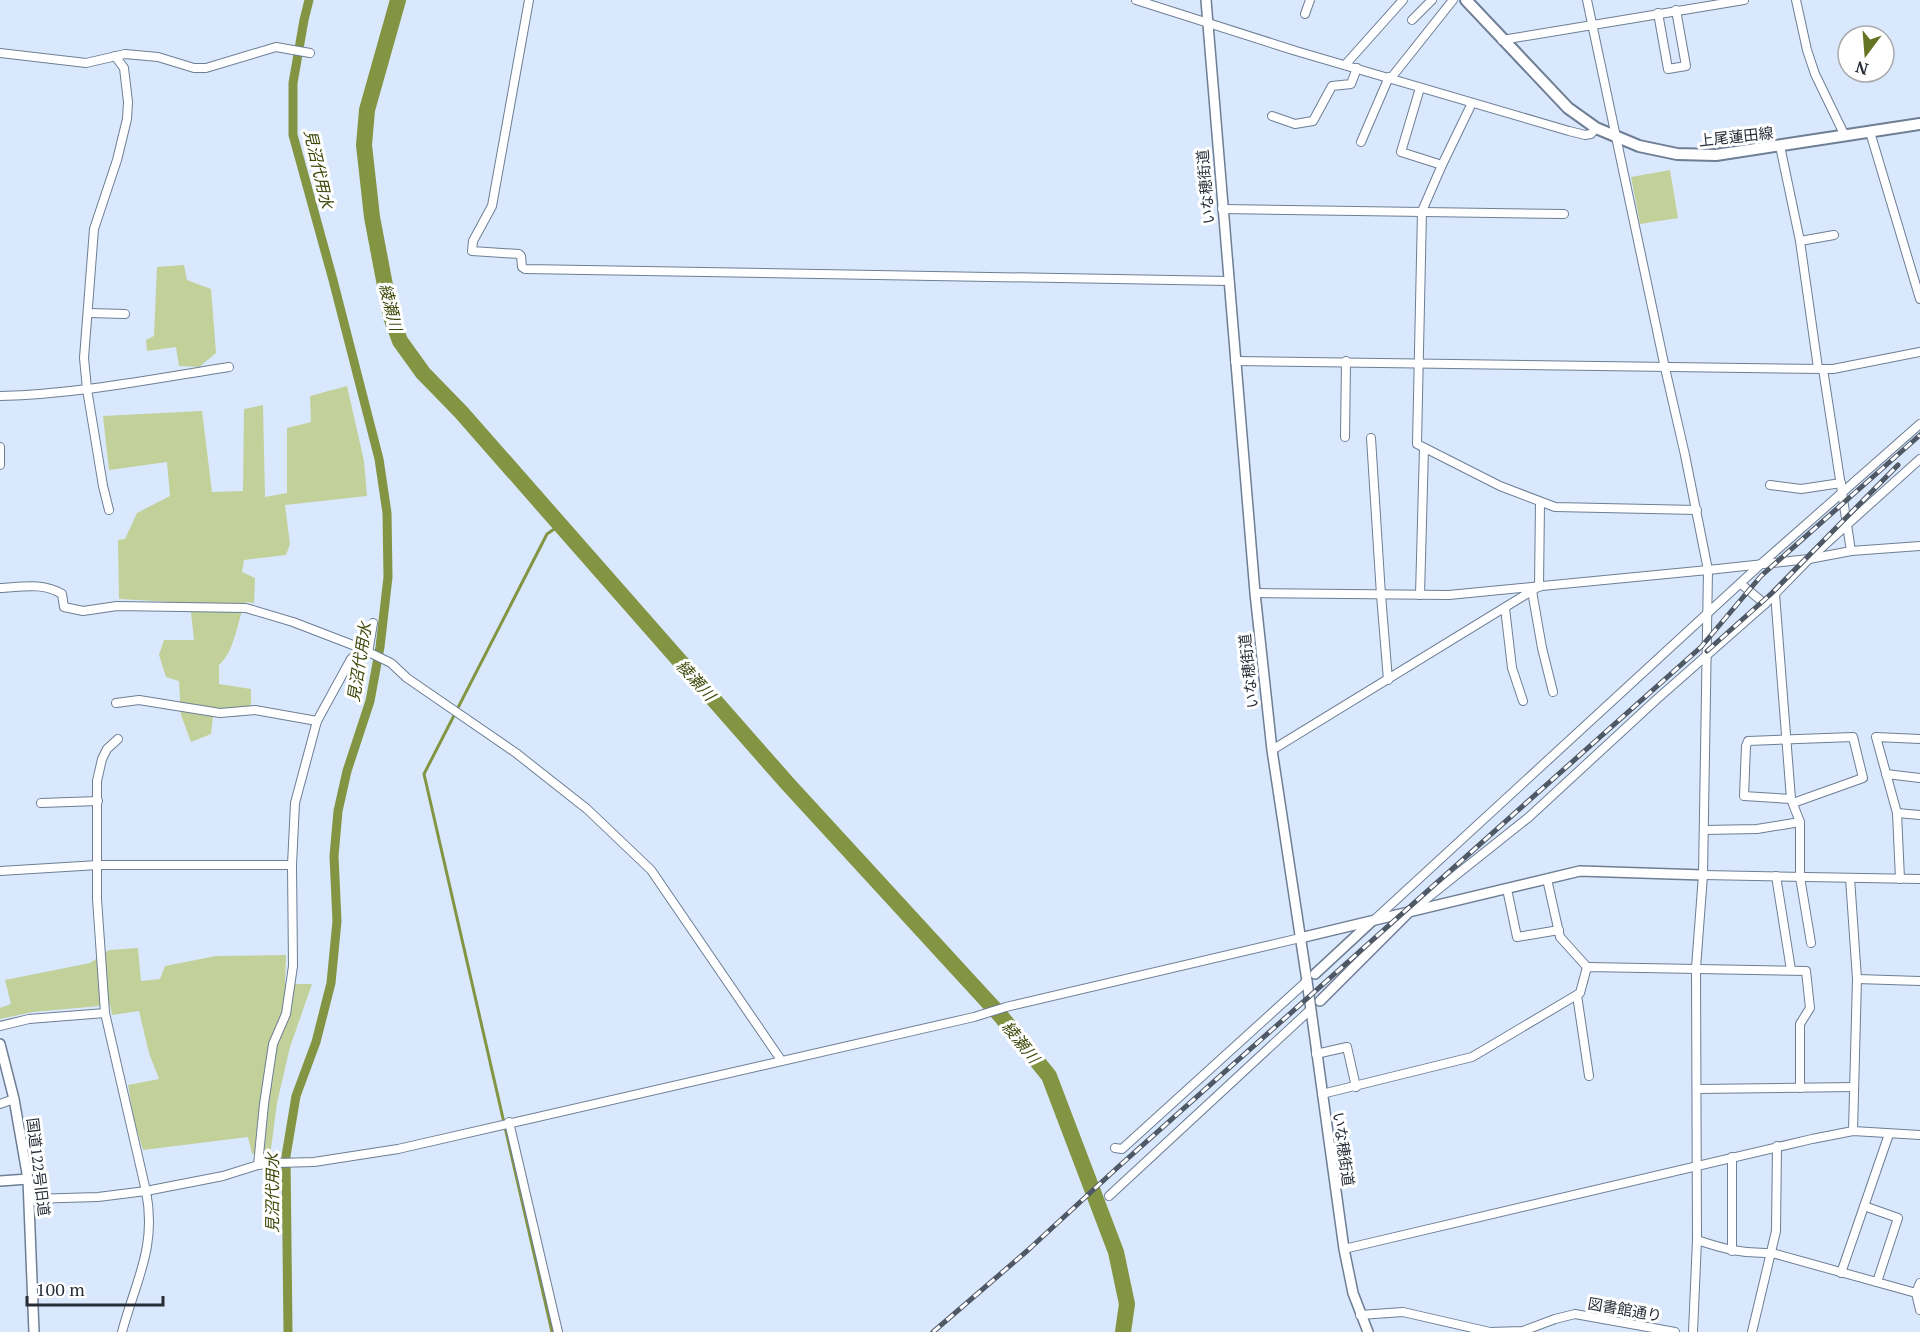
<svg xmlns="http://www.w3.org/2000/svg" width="1920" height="1332" viewBox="0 0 1920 1332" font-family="'PT Serif','Noto Sans JP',serif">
<rect width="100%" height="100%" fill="#d9e8fd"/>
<!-- green -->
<g fill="#c2d099">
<path d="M 1670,170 L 1678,218 L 1640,224 L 1631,177 Z"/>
<path d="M 184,265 L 187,280 L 211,289 L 216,353 L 199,367 L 179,366 L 176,347 L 147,351 L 146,340 L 154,336 L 157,267 Z"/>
<path d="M 347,386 L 364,461 L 367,496 L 285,505 L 290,544 L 286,555 L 244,560 L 242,572 L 255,578 L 254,603 L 246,602 C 236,622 236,650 219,665 L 219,684 L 251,689 L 251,707 L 239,717 L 213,717 L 211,734 L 191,742 L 181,715 L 179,681 L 166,677 L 159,655 L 164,640 L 194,640 L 190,603 L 119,599 L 118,540 L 125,539 L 137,513 L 170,496 L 167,462 L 109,470 L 103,416 L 202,411 L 212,492 L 243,491 L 244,409 L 263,405 L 265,497 L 287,493 L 287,428 L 311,422 L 310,396 Z"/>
<path d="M 138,948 L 141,981 L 160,979 L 165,966 L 216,956 L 286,955 L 285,984 L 312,984 L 290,1047 L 277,1103 L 271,1149 L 252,1154 L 248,1137 L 143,1150 L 134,1120 L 128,1085 L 159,1079 L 149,1053 L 139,1011 L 112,1015 L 110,1005 L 33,1012 L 0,1019 L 0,1008 L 11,1004 L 5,980 L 90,963 L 109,950 Z"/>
</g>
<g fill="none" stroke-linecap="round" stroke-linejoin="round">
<!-- stream -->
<path stroke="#839543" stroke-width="3" d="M 552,1332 L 424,774 L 547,534 L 560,525"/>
<!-- canal -->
<path stroke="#839543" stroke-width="9" d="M 288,1332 L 286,1156 L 296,1096 L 316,1042 L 331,983 L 337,921 L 334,856 L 338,811 L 347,771 L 370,701 L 380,647 L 388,577 L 387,513 L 379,459 L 333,280 L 293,135 L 293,83 L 304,20 L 309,0"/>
<!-- river -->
<path stroke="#839543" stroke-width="16" d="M 398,0 L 367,110 L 364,145 L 372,217 L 391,317 L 400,341 L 423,373 L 461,412 L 787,783 L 1000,1015 L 1049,1076 L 1116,1252 L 1127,1304 L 1123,1332"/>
<defs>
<g id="minor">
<path d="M 529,0 L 492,206 L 473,241 L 472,251 L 519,254 L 521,256 L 522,267 L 525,269 L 1229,281"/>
<path d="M 1136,0 L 1296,51 L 1569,131 L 1585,135 L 1591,134 L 1596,128"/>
<path d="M 1587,0 L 1665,368 L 1685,455 L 1708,570 L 1703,875 L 1696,968 L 1697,1240 L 1693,1332"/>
<path d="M 1796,0 L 1807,50 L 1815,74 L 1845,136"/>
<path d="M 1658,13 L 1668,69 L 1686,66 L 1676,10"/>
<path d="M 1305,14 L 1310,0"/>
<path d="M 1412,20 L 1432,0"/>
<path d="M 1502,40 L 1744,0"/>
<path d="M 0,53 L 86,63 L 125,54 L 158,57 L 194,68 L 206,68 L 276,47 L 310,53"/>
<path d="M 1345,65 L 1403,0"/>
<path d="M 1391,78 L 1453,0"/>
<path d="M 1420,88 L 1401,152 L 1442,165"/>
<path d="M 1472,103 L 1442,165 L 1422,211 L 1417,444 L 1500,486 L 1555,507 L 1697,510"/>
<path d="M 1272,116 L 1295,124 L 1313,121 L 1332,86 L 1351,84 L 1357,68"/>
<path d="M 1870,132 L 1920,299"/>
<path d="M 1361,142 L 1389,77"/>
<path d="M 1780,146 L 1800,241 L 1818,368"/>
<path d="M 1222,209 L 1564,214"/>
<path d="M 1800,241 L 1834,235"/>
<path d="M 89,313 L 125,314"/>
<path d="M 1235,361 L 1823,369 L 1833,369 L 1920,352"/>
<path d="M 1823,369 L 1851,551"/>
<path d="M 0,396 C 77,394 153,379 229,367"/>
<path d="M 1345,437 L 1346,361"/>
<path d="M 1371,438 L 1381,595 L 1388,680"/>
<path d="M 0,447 L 0,465"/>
<path d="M 1770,485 L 1801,489 L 1841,483"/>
<path d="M 109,510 L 103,486 L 87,389 L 84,358 L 94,229 L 117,160 L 127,119 L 128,102 L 124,68 L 115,56"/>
<path d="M 1741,584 L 1765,604"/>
<path d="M 1539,587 L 1540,502"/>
<path d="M 0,588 C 21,587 43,582 62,594 L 64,607 L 83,611 L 117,606 L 246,608 L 293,622 L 358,647 L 391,663 L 407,678 L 516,753 L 587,809 L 651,870 L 781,1060"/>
<path d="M 1532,591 L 1542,648 L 1553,692"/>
<path d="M 1255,593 L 1449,595 L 1708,570 L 1809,559 L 1851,551 L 1920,546"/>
<path d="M 1775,594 L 1791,799 L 1800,822 L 1800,877 L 1811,943"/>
<path d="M 1420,595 L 1424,448"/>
<path d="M 1505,608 L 1512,668 L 1523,701"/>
<path d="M 368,653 L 373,623"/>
<path d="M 116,703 L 139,700 L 220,713 L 255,710 L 317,721"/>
<path d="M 118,739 L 107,749 L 102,759 L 97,781 L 97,899 L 105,1013 L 146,1191 C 157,1247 136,1280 122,1332"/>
<path d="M 1272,750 L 1538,587"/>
<path d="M 1886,774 L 1920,778"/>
<path d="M 1791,799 L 1744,796 L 1746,746 L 1748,741 L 1853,737 L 1863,778 L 1793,803"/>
<path d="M 41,803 L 98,801"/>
<path d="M 1897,813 L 1920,815"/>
<path d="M 1704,830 L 1757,829 L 1800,822"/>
<path d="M 0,871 L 98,865 L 292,865"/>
<path d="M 1703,875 L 1920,879"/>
<path d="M 1776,876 L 1791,970"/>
<path d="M 1850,878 L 1857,979 L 1853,1131"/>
<path d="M 1547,879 L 1560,937 L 1587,967"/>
<path d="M 1900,879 L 1897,813 L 1876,737 L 1920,739"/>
<path d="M 1507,889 L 1517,937 L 1559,930"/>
<path d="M 1411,911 L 1529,817 L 1657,699 L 1765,604 L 1809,559 L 1920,459"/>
<path d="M 1373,921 L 1761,564 L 1920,424"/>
<path d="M 1857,979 L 1920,981"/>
<path d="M 1577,995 L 1589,1076"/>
<path d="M 0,1026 L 29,1019 L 105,1013"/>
<path d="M 1316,1054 L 1347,1047 L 1356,1087"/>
<path d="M 1698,1089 L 1854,1087"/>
<path d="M 1322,1094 L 1472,1057 L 1580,993 L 1587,967 L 1806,971 L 1810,1008 L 1800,1024 L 1800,1088"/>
<path d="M 0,1104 L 14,1099"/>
<path d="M 509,1122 L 558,1332"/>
<path d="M 1115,1148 L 1122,1149 L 1307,981"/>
<path d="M 1732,1157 L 1732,1251"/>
<path d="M 258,1165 L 264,1104 L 273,1044 L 286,1014 L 293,966 L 292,865 L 295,803 L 317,721 L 351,659 L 354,656 L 368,653"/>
<path d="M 1109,1196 L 1310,1010"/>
<path d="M 30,1199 L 98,1197 L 146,1191 L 223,1176 L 258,1165 L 276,1163 L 314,1162 L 398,1149 L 974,1017 L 1006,1007 L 1300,938"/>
<path d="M 1864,1206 L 1898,1218 L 1877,1282"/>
<path d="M 1697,1240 C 1724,1249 1743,1254 1772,1253 L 1916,1293"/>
<path d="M 1344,1249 L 1812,1139 L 1853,1131 L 1920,1135"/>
<path d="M 1841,1273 L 1889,1134"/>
<path d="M 1920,1283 L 1916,1293 L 1920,1310"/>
<path d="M 1360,1315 L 1403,1312 L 1490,1332 L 1523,1331 L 1555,1319 L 1575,1314 L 1675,1332"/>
<path d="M 1752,1332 L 1776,1231 L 1777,1146"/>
</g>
<g id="tertiary">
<path d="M 1206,0 L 1255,593 L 1272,750 L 1307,981 L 1344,1249 L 1353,1293 L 1368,1332"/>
<path d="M 1300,938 L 1580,871 L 1703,875"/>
<path d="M 1315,974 L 1371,922"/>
<path d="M 1320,1001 L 1409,912"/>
<path d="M 0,1044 L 14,1099 L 28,1179 L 34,1332"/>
<path d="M 0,1181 L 28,1179"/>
</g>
<path id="secondary" d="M 1466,0 L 1568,108 L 1596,128 L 1639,146 L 1677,154 L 1716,155 L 1920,124"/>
</defs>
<!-- minor casing -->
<use href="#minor" stroke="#6d7e95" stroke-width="10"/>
<!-- tertiary casing -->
<use href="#tertiary" stroke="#6d7e95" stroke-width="12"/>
<!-- secondary casing -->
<use href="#secondary" stroke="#6d7e95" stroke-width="14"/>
<!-- minor -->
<use href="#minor" stroke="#fff" stroke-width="8"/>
<!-- tertiary -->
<use href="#tertiary" stroke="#fff" stroke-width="9"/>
<!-- secondary -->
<use href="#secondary" stroke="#fff" stroke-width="10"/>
<defs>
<g id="rail">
<path d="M 1707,651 L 1772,593 L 1898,465"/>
<path d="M 933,1332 L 1027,1251 L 1117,1168 L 1701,647 L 1761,576 L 1920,435"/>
</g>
</defs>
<!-- rail casing -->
<use href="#rail" stroke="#4f5865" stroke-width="5"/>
<!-- rail -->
<use href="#rail" stroke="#fff" stroke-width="3" stroke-dasharray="9" stroke-linecap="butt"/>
</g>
<g text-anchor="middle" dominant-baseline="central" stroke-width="6" stroke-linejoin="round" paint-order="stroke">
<!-- street labels -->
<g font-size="15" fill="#272e38" stroke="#fff">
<text transform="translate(1736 136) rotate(-6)">上尾蓮田線</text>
<text transform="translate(1205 187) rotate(-95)">いな穂街道</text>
<text transform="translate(1248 671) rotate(-96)">いな穂街道</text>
<text transform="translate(1344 1149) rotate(82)">いな穂街道</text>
<text transform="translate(39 1167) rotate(83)">国道122号旧道</text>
<text transform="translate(1625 1309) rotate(10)">図書館通り</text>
</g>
<!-- water labels -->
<g font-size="16" font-style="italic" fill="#3c4808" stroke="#fff">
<text transform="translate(319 169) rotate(77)">見沼代用水</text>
<text transform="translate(391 307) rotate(76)">綾瀬川</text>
<text transform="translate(359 662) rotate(-81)">見沼代用水</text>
<text transform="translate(696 680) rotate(48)">綾瀬川</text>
<text transform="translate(1021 1042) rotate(51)">綾瀬川</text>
<text transform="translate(272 1193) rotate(-90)">見沼代用水</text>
</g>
</g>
<!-- north arrow -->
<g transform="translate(1866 54) rotate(196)"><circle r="28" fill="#ffffff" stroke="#a9abaf" stroke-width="1.5"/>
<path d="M0-4.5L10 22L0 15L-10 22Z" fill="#657523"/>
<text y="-9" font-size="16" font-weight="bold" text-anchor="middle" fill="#272e38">N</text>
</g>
<!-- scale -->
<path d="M27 1296v9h136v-9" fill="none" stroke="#272e38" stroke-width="3"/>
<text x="36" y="1296" font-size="18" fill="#272e38" stroke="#ffffff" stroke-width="4.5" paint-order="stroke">100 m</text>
</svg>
